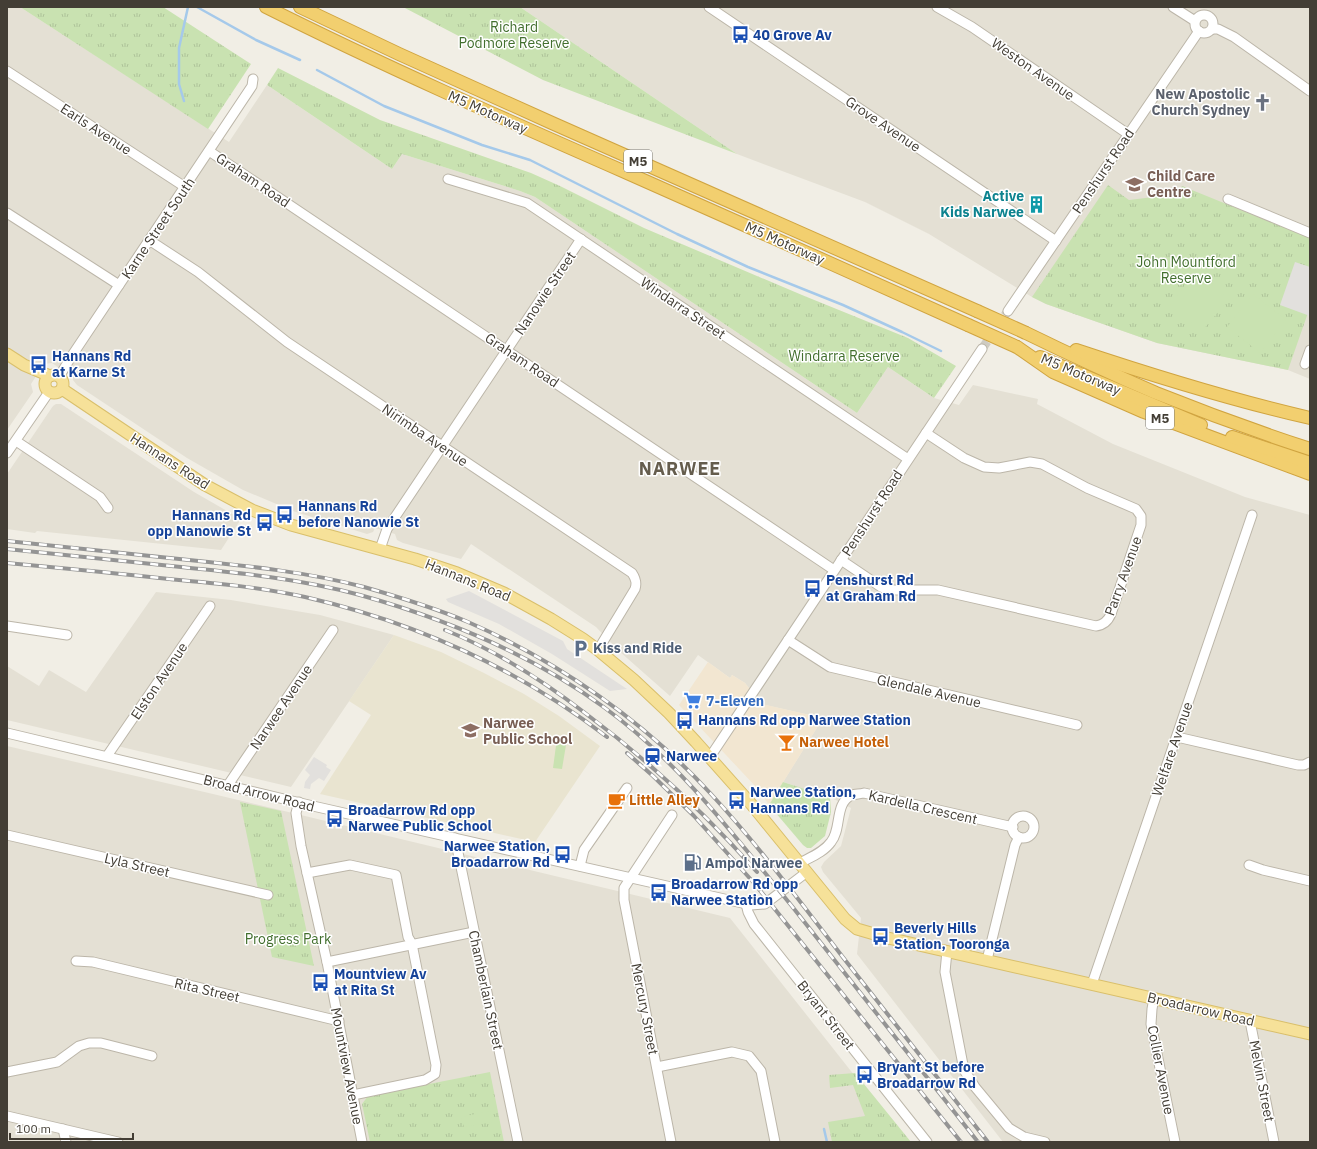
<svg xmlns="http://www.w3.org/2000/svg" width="1317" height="1149" viewBox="0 0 1317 1149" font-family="'IBM Plex Sans',sans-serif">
<defs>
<pattern id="park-tufts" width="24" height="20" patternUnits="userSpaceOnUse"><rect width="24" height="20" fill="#c9e2b1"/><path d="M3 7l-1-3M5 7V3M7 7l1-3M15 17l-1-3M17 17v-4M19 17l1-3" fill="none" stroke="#aec399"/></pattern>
</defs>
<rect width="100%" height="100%" fill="#f1eee5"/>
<!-- residential -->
<g fill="#e4e0d4">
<path d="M 7,7 L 20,7 L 229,142 L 267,85 L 392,169 L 402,154 L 520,191 L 535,197 L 857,413 L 888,367 L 934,398 L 959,405 L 973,385 L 1038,399 L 1037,404 L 1113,444 L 1245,497 L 1310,515 L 1310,1142 L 1003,1142 L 857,954 L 861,918 L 823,872 L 821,867 L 824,862 L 841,846 L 851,808 L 830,797 L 783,782 L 823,718 L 761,704 L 745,683 L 732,675 L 730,678 L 698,655 L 670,696 L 619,651 L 596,627 L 471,544 L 461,559 L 403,543 L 397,540 L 395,534 L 375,528 L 373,532 L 367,534 L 293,511 L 243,490 L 187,458 L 77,385 L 73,380 L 73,377 L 52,363 L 44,364 L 31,384 L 33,392 L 7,430 Z"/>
<path d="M 520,7 L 1310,7 L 1310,379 L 1288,370 L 1157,343 L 1046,304 L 1032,297 L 929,234 L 865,202 L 737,154 Z"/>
<path d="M 56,404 L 61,404 L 194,492 L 241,519 L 221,550 L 37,531 L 35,533 L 7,529 L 7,474 L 53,406 Z"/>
<path d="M 156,592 L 231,600 L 320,615 L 394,635 L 291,787 L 7,720 L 7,666 L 39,686 L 49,670 L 86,692 Z"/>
<path d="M 7,746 L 213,794 L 730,918 L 907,1142 L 7,1142 Z"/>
</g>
<!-- commercial -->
<path fill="#f2e6d1" d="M 708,662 L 730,678 L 732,675 L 745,683 L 762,704 L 823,718 L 769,805 L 757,788 L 679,705 Z"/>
<!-- education -->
<path fill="#e9e4d0" d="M 394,635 L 441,652 L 484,673 L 524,694 L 559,716 L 600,746 L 535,842 L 320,794 L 371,715 L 349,701 Z"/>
<!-- park -->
<g fill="url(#park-tufts)">
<path d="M 20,7 L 163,7 L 251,64 L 208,129 Z"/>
<path d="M 403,7 L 520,7 L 737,154 L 543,80 Z"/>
<path d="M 278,68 L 380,120 L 531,173 L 560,186 L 644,228 L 802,295 L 908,338 L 956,366 L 934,398 L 888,367 L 857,413 L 535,197 L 520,191 L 402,154 L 392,169 L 267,85 Z"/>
<path d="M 1108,185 L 1129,200 L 1178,194 L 1182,186 L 1310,238 L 1310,307 L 1288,370 L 1157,343 L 1046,304 L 1032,297 Z"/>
<path d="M 783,782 L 830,797 L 831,812 L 825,836 L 811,848 L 807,848 L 803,845 L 769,805 Z"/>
<path d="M 240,802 L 281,811 L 314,966 L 272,957 Z"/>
<path d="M 490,1072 L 504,1142 L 370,1142 L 362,1104 L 368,1096 Z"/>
<path d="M 855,1073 L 911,1142 L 832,1142 L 828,1122 L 865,1116 L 853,1085 L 830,1088 L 829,1075 Z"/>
</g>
<!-- pitch -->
<g fill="#c9e2b1">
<path d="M 1196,272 L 1229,299 L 1202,331 L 1170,305 Z"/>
<path d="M 1253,294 L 1286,320 L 1260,353 L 1227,327 Z"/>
<path d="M 557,738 L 567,739 L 562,769 L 553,768 Z"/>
<path d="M 490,1111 L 493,1122 L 464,1127 L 461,1117 Z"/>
</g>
<!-- parking -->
<g fill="#e2e0dd">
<path d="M 1295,262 L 1310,267 L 1310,316 L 1280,305 Z"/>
<path d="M 469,591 L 563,641 L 567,649 L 627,689 L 610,691 L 552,654 L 499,624 L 448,602 L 446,599 Z"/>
<path d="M 314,757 L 327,765 L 326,767 L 331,770 L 324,781 L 319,778 L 311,784 L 310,789 L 304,788 L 305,782 L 310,775 L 305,770 Z"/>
</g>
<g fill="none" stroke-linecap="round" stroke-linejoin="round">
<!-- stream -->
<g stroke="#a5c9ea" stroke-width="2.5">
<path d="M 197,7 L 256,40 L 300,60"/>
<path d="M 317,70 L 384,106 L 482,145 L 530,160 L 677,234 L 748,267 L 843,305 L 902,332 L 941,351"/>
<path d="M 184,101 L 179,84 L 179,48 L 188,7"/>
<path d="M 824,1129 L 827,1142"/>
</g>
<!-- minor-tunnel -->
<path stroke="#cecbc2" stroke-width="9" stroke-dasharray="9 4.5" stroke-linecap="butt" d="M 982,349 L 1008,311"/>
<defs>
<g id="minor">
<path d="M 709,7 L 1056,241"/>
<path d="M 937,7 L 972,27 L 1128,134"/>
<path d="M 1173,7 L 1195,21"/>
<circle cx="1204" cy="24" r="9"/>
<path d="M 1212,29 L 1218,29 L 1234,37 L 1310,91"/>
<path d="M 7,71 L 185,187"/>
<path d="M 209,151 L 834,570"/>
<path d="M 448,179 L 527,203 L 908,459"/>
<path d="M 1228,199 L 1310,233"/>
<path d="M 7,213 L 119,285"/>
<path d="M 149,240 L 198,272 L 287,342 L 632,573 C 636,579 637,583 635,589 L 598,650"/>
<path d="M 1008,311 L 1199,31"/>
<path d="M 1305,364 L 1310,350"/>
<path d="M 59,377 L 71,357 L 252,86 L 253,79"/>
<path d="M 16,441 L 100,497 L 108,508"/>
<path d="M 7,453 L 49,392"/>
<path d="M 380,549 L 387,529 L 581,239"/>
<path d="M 841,560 L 881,587 L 889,590 L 938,590 L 1096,626 C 1104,625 1108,621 1111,614 L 1141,525 L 1141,516 L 1136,509 L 1087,488 L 1042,464 L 1030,462 L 999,468 L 984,467 L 964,458 L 926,433"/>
<path d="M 7,626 L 67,635"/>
<path d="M 788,640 L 830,667 L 1077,725"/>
<path d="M 7,733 L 313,806 L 751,905 L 765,904 L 807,872"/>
<path d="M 1177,737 L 1298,765 L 1304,765 L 1310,762"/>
<path d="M 107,756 L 210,606"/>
<path d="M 710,757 L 982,349"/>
<path d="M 228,785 L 333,630"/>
<path d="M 299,802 L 296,813 L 301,846 L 327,962 L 362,1142"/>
<circle cx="1023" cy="827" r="11"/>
<path d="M 7,835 L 268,895"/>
<path d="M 455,838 L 518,1142"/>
<path d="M 800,863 C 811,857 824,852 831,842 C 842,829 834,803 852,795 C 855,794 860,794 864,793 L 1013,827"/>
<path d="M 1249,865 L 1263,870 L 1310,881"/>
<path d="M 580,866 L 584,850 L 627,788"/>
<path d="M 307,873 L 350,865 L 396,875 L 408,937 L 412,944 L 436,1065 L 435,1074 L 425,1080 L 353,1095"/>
<path d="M 746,904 L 748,912 L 754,924 L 927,1142"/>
<path d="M 947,951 L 945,972 L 964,1070 L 975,1087 L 1009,1128 L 1024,1137 L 1045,1142"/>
<path d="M 987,960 L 1015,845 L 1019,837"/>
<path d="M 76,961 L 93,962 L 339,1021"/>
<path d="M 327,962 L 474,932"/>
<path d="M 1092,984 L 1252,515"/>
<path d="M 1154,998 L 1152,1009 L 1151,1024 L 1175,1142"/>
<path d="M 1250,1021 L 1274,1142"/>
<path d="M 657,1067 L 732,1052 L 749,1056 L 761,1071 L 775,1142"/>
<path d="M 7,1072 L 57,1062 L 79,1046 L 89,1043 L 101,1043 L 152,1056"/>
<path d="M 7,1116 L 118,1142"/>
<path d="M 63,1129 L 66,1142"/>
<path d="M 671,1142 L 624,900 L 624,888 L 672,815"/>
</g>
<g id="major">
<path d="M 7,354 L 24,365 L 50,376"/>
<circle cx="54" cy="384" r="9"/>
<path d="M 62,389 L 205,485 L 252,510 L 291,525 L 415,559 L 457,573 L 504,593 L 551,619 L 583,639 L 598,650 L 634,680 L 669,713 L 696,742 L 752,805 L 845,919 L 857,929 L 888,938 L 1310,1034"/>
</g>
<g id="highway">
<path d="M 266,7 C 384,66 504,119 625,172 C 739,222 854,274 968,325"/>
<path d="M 300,7 L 399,54 L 552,123 L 977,311"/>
<path d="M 1026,333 C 1069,354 1112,374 1156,393 C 1206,413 1258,432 1310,449"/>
<path d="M 1017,347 L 1053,372 L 1144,412 L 1310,474"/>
<path d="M 1076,350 C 1154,376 1231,400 1310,418"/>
<path d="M 1040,357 L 1201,425"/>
<path d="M 1232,437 L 1310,463"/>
</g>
</defs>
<!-- minor casing -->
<use href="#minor" stroke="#bcb6a9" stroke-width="11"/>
<!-- major casing -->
<use href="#major" stroke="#d9bf6b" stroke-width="13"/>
<!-- highway casing -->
<use href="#highway" stroke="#d0a440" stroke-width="14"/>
<!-- minor -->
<use href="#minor" stroke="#fff" stroke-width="9"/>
<!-- major -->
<use href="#major" stroke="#f6e199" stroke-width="11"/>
<!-- highway -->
<use href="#highway" stroke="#f2cf6f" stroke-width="12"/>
<defs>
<g id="rail">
<path d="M 7,541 C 68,547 128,554 189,560 C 248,566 307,572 364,587 C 399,597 435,608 468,622 C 559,662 644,721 711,794 C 760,847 804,907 849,965 C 895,1024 942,1083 988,1142"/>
<path d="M 7,549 C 65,555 123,561 181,567 C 241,573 301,579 360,595 C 446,619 533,655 605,708 C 679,762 734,835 791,905 C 853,984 916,1063 978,1142"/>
<path d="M 7,563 C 61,568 115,573 169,579 C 214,583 260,587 305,597 C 414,622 517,668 607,737"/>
<path d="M 445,630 C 495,650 542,680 585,713 C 648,760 705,813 757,872"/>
<path d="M 627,753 L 653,776 L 694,816 L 754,883 L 961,1142"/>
</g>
</defs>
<!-- rail casing -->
<use href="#rail" stroke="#949494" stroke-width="4"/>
<!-- rail -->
<use href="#rail" stroke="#fff" stroke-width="2.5" stroke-dasharray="8" stroke-linecap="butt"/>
<defs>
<g id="highway-bridge">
<path d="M 977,311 L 1026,333"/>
<path d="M 968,325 L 1017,347"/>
</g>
</defs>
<!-- highway-bridge casing -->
<use href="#highway-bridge" stroke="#d0a440" stroke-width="14" stroke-linecap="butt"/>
<!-- highway-bridge -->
<use href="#highway-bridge" stroke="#f2cf6f" stroke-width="12"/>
</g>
<!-- icons -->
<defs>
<symbol id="bus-bare" viewBox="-9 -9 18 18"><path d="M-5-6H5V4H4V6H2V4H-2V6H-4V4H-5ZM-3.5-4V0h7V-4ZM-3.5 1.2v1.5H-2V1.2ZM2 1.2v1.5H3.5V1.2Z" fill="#1a4fb4" stroke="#fff" stroke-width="2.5" paint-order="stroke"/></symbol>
<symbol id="church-bare" viewBox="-9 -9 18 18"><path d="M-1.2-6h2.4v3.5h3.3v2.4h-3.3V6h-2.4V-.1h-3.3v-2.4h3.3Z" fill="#6b7280" stroke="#fff" stroke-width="2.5" paint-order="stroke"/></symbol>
<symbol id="school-bare" viewBox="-9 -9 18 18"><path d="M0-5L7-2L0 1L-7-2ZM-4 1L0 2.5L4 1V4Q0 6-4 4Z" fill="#8d6e63" stroke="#fff" stroke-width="2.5" paint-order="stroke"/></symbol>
<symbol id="building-bare" viewBox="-9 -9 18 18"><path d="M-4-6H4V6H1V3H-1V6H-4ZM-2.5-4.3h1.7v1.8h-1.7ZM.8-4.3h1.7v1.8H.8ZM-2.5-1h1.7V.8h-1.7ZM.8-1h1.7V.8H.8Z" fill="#0f9aa8" stroke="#fff" stroke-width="2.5" paint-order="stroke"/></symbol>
<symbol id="parking-bare" viewBox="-9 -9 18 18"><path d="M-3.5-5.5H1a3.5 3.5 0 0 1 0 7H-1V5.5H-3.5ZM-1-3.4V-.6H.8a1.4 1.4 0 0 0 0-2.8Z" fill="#5c6f8a" stroke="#fff" stroke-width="2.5" paint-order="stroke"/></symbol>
<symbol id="supermarket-bare" viewBox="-9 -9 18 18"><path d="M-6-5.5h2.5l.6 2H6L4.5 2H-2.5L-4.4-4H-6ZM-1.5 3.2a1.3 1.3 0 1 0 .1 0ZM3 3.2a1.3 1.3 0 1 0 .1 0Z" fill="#3f7fe0" stroke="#fff" stroke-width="2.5" paint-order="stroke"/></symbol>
<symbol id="bar-bare" viewBox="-9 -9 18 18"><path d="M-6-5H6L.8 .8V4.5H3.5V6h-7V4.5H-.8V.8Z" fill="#e8710a" stroke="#fff" stroke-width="2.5" paint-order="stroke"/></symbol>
<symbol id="station-bare" viewBox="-9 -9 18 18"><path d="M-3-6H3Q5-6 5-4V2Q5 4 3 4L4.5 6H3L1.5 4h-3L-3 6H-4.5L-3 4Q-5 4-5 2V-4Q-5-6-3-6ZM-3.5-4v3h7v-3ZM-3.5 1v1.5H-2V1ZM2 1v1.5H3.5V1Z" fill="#1a4fb4" stroke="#fff" stroke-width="2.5" paint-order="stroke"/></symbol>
<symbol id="cafe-bare" viewBox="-9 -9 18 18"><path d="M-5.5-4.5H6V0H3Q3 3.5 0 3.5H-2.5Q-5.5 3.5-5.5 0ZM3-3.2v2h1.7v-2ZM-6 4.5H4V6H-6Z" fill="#e8710a" stroke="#fff" stroke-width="2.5" paint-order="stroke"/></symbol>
<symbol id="fuel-bare" viewBox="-9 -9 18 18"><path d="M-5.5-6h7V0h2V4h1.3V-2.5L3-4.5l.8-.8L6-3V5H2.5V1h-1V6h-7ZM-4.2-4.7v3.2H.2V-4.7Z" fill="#5c6f8a" stroke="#fff" stroke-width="2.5" paint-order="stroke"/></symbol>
</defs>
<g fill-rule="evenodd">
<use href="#bus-bare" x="728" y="22" width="25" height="25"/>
<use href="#church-bare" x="1250" y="90" width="25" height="25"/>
<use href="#school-bare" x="1122" y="172" width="25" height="25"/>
<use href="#building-bare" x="1024" y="192" width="25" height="25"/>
<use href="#bus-bare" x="26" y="352" width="25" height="25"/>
<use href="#bus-bare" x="272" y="502" width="25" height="25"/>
<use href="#bus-bare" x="252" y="510" width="25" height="25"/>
<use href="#bus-bare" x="800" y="576" width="25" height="25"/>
<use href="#parking-bare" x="568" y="636" width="25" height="25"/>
<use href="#supermarket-bare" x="680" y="688" width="25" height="25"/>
<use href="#bus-bare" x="672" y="708" width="25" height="25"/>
<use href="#school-bare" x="458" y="718" width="25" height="25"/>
<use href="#bar-bare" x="774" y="730" width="25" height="25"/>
<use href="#station-bare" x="640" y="744" width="25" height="25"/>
<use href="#cafe-bare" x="604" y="788" width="25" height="25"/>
<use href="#bus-bare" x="724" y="788" width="25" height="25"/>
<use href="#bus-bare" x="322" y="806" width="25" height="25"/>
<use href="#bus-bare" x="550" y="842" width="25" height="25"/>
<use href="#fuel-bare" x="680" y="850" width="25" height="25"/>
<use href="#bus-bare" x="646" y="880" width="25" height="25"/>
<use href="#bus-bare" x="868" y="924" width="25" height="25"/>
<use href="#bus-bare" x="308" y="970" width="25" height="25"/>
<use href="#bus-bare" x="852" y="1062" width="25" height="25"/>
</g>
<g text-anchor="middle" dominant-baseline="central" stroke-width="3" stroke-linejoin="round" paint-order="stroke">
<!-- shield labels -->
<g fill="#fff" stroke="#7b7872" stroke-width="1">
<rect x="624" y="150" width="28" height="22" rx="3"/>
<rect x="1146" y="407" width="28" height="22" rx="3"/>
</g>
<g font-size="13" font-weight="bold" fill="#433e35">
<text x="638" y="161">M5</text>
<text x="1160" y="418">M5</text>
</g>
<!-- park labels -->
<g font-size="14" fill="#426f2e" stroke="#fff">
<text x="514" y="27">Richard<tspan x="514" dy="16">Podmore Reserve</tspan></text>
<text x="1186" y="262">John Mountford<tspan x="1186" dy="16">Reserve</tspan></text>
<text x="844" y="356">Windarra Reserve</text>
<text x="288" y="939">Progress Park</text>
</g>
<!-- transit labels -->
<g font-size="14" font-weight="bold" fill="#164399" stroke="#fff" text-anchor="start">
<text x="753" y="35">40 Grove Av</text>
<text x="52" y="356">Hannans Rd<tspan x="52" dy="16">at Karne St</tspan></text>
<text x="298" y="506">Hannans Rd<tspan x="298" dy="16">before Nanowie St</tspan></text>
<text x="251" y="515" text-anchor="end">Hannans Rd<tspan x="251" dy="16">opp Nanowie St</tspan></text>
<text x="826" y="580">Penshurst Rd<tspan x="826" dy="16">at Graham Rd</tspan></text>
<text x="698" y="720">Hannans Rd opp Narwee Station</text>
<text x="666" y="756">Narwee</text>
<text x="750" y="792">Narwee Station,<tspan x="750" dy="16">Hannans Rd</tspan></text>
<text x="348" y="810">Broadarrow Rd opp<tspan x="348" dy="16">Narwee Public School</tspan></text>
<text x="550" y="846" text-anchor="end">Narwee Station,<tspan x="550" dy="16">Broadarrow Rd</tspan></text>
<text x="671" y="884">Broadarrow Rd opp<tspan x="671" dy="16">Narwee Station</tspan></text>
<text x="894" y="928">Beverly Hills<tspan x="894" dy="16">Station, Tooronga</tspan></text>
<text x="334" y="974">Mountview Av<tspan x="334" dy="16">at Rita St</tspan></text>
<text x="877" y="1067">Bryant St before<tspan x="877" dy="16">Broadarrow Rd</tspan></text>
</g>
<!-- street labels -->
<g font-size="14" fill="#433e35" stroke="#fff">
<text transform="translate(1033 69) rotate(35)">Weston Avenue</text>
<text transform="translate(488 112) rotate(24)">M5 Motorway</text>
<text transform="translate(883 124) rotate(34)">Grove Avenue</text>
<text transform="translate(96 129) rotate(33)">Earls Avenue</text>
<text transform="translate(1103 171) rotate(-56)">Penshurst Road</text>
<text transform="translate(253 180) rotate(34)">Graham Road</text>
<text transform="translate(158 228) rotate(-56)">Karne Street South</text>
<text transform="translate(785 243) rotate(24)">M5 Motorway</text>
<text transform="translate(545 293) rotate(-56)">Nanowie Street</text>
<text transform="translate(683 308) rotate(34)">Windarra Street</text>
<text transform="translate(522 360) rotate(34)">Graham Road</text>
<text transform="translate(1081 374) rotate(23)">M5 Motorway</text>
<text transform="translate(425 435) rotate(34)">Nirimba Avenue</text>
<text transform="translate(170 461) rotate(33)">Hannans Road</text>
<text transform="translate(872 513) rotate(-57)">Penshurst Road</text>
<text transform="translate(1123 576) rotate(-70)">Parry Avenue</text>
<text transform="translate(468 580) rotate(22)">Hannans Road</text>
<text transform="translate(159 681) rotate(-56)">Elston Avenue</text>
<text transform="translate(929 691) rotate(13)">Glendale Avenue</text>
<text transform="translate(281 707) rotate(-56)">Narwee Avenue</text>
<text transform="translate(1172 749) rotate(-71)">Welfare Avenue</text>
<text transform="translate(259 793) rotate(14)">Broad Arrow Road</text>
<text transform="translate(923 807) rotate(13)">Kardella Crescent</text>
<text transform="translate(137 865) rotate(13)">Lyla Street</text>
<text transform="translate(207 990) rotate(13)">Rita Street</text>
<text transform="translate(486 990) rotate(78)">Chamberlain Street</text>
<text transform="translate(645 1009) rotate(79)">Mercury Street</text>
<text transform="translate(1201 1009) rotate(13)">Broadarrow Road</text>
<text transform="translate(826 1015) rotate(52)">Bryant Street</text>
<text transform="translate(347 1066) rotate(79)">Mountview Avenue</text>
<text transform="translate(1161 1070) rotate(79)">Collier Avenue</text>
<text transform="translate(1262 1081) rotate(79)">Melvin Street</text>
</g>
<!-- worship labels -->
<g font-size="14" font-weight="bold" fill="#5b616d" stroke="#fff" text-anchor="end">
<text x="1250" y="94">New Apostolic<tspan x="1250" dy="16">Church Sydney</tspan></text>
</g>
<!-- education labels -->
<g font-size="14" font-weight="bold" fill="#785e54" stroke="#fff" text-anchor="start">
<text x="1147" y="176">Child Care<tspan x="1147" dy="16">Centre</tspan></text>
<text x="483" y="723">Narwee<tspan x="483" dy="16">Public School</tspan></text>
</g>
<!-- culture labels -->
<g font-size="14" font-weight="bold" fill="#0d838f" stroke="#fff" text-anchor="end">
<text x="1024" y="196">Active<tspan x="1024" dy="16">Kids Narwee</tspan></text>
</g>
<!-- service labels -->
<g font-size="14" font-weight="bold" fill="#4e5e75" stroke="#fff" text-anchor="start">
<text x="593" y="648">Kiss and Ride</text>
<text x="705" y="863">Ampol Narwee</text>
</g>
<!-- shop labels -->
<g font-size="14" font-weight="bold" fill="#366cbe" stroke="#fff" text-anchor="start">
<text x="706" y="701">7-Eleven</text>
</g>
<!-- food labels -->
<g font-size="14" font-weight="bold" fill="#c56008" stroke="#fff" text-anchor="start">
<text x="799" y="742">Narwee Hotel</text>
<text x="629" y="800">Little Alley</text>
</g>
<!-- district labels -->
<g font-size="18" font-weight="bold" letter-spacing="1" fill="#655d4d" stroke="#fff">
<text x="680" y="468">NARWEE</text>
</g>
</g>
<!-- border -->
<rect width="1317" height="1149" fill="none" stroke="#433e35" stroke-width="16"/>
<!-- scale -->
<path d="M10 1133v6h123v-6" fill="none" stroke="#433e35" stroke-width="2"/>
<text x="16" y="1133" font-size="12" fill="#433e35" stroke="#ffffff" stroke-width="3" paint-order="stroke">100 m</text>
</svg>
